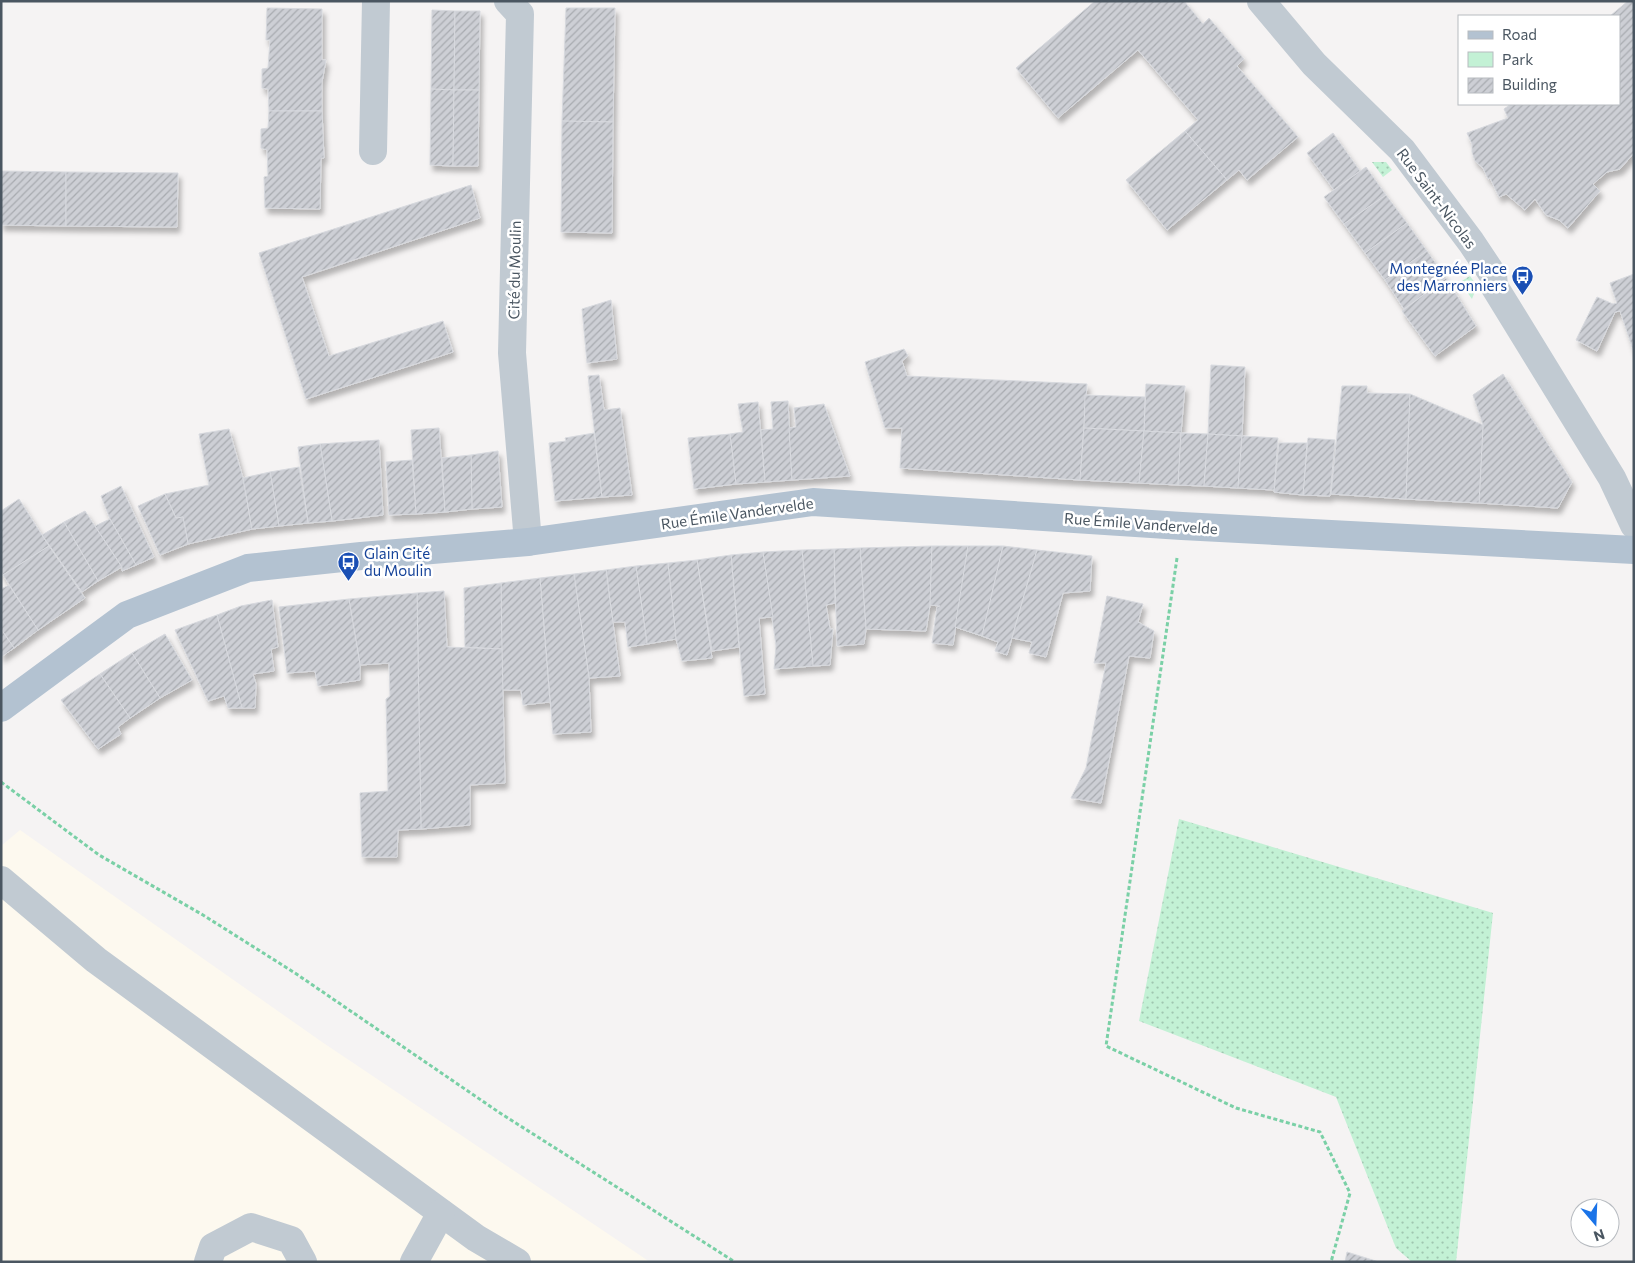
<svg xmlns="http://www.w3.org/2000/svg" width="1635" height="1263" viewBox="0 0 1635 1263" font-family="Commissioner,sans-serif">
<defs>
<pattern id="green-dots" width="8" height="8" patternUnits="userSpaceOnUse" patternTransform="scale(1.25)"><rect width="8" height="8" fill="#c3f1d5"/><path d="M2 2h.1M6 6h.1" fill="none" stroke="#a0c6b0" stroke-width="1.8" stroke-linecap="round"/></pattern>
<pattern id="building-hatch" width="6" height="6" patternUnits="userSpaceOnUse" patternTransform="scale(1.25)"><rect width="6" height="6" fill="#cdcfd5"/><path d="M-1 1l2-2M0 6l6-6M5 7l2-2" fill="none" stroke="#a8abb0"/></pattern>
<filter id="shadow"><feDropShadow dx="3" dy="5.5" stdDeviation="2.5" flood-color="#0004"/></filter>
</defs>
<rect width="100%" height="100%" fill="#f5f3f3"/>
<!-- commercial -->
<path fill="#fdf9ef" d="M 20,830 L 322,1042 L 650,1262 L 1,1262 L 1,846 Z"/>
<!-- green -->
<g fill="url(#green-dots)">
<path d="M 1372,162 L 1386,162 L 1392,170 L 1383,177 Z"/>
<path d="M 1470,276 L 1477,286 L 1472,299 L 1460,282 Z"/>
<path d="M 1179,819 L 1493,913 L 1456,1262 L 1412,1262 L 1396,1248 L 1336,1097 L 1139,1021 Z"/>
</g>
<!-- building -->
<g fill="url(#building-hatch)" stroke="#d7d9de" filter="url(#shadow)">
<path d="M 1095,1 L 1184,1 L 1203,24 L 1209,18 L 1244,59 L 1237,66 L 1298,137 L 1247,180 L 1239,170 L 1227,180 L 1185,131 L 1198,120 L 1138,50 L 1058,118 L 1016,68 Z"/>
<path d="M 1628,1 L 1634,1 L 1634,153 L 1620,169 L 1607,172 L 1593,184 L 1600,191 L 1568,228 L 1559,220 L 1546,215 L 1535,199 L 1525,210 L 1506,194 L 1499,197 L 1490,178 L 1488,179 L 1483,168 L 1475,161 L 1472,152 L 1472,144 L 1467,133 L 1508,118 L 1504,109 L 1511,104 L 1619,104 L 1619,16 L 1610,16 Z"/>
<path d="M 267,8 L 322,9 L 322,60 L 326,60 L 322,82 L 322,111 L 269,111 L 268,89 L 262,88 L 262,69 L 268,68 L 270,40 L 266,40 Z"/>
<path d="M 566,8 L 615,8 L 613,122 L 562,121 Z"/>
<path d="M 432,10 L 455,11 L 454,90 L 431,89 Z"/>
<path d="M 455,11 L 480,11 L 479,90 L 454,90 Z"/>
<path d="M 431,89 L 454,90 L 453,166 L 430,165 Z"/>
<path d="M 454,90 L 479,90 L 478,166 L 453,166 Z"/>
<path d="M 269,111 L 322,111 L 324,158 L 321,158 L 320,209 L 265,208 L 264,177 L 268,176 L 267,150 L 261,148 L 261,129 L 268,128 Z"/>
<path d="M 562,121 L 613,122 L 612,233 L 561,232 Z"/>
<path d="M 1185,131 L 1227,180 L 1167,230 L 1126,180 Z"/>
<path d="M 1333,133 L 1360,171 L 1334,190 L 1307,153 Z"/>
<path d="M 1366,167 L 1386,195 L 1344,224 L 1324,197 Z"/>
<path d="M 1,171 L 66,172 L 66,226 L 1,225 Z"/>
<path d="M 66,172 L 178,173 L 177,227 L 66,226 Z"/>
<path d="M 471,185 L 480,218 L 302,277 L 329,356 L 443,321 L 453,352 L 306,399 L 259,253 Z"/>
<path d="M 1386,195 L 1407,223 L 1365,253 L 1344,224 Z"/>
<path d="M 1407,223 L 1427,251 L 1385,280 L 1365,253 Z"/>
<path d="M 1427,251 L 1446,278 L 1404,309 L 1385,280 Z"/>
<path d="M 1634,274 L 1634,353 L 1620,311 L 1615,312 L 1597,351 L 1576,340 L 1597,297 L 1613,304 L 1617,303 L 1610,283 Z"/>
<path d="M 1446,278 L 1476,326 L 1435,356 L 1402,311 Z"/>
<path d="M 611,300 L 617,359 L 587,363 L 582,309 Z"/>
<path d="M 904,349 L 908,356 L 902,361 L 907,376 L 1087,384 L 1080,480 L 900,468 L 902,428 L 885,428 L 865,362 Z"/>
<path d="M 1211,365 L 1245,367 L 1242,436 L 1208,434 Z"/>
<path d="M 1503,374 L 1572,482 L 1558,508 L 1479,503 L 1483,425 L 1473,395 Z"/>
<path d="M 599,375 L 604,410 L 620,408 L 632,495 L 602,497 L 588,376 Z"/>
<path d="M 1146,384 L 1185,386 L 1181,433 L 1144,431 Z"/>
<path d="M 1342,386 L 1367,386 L 1367,393 L 1410,394 L 1406,499 L 1331,494 Z"/>
<path d="M 1410,394 L 1483,425 L 1479,503 L 1406,499 Z"/>
<path d="M 1085,395 L 1145,397 L 1144,431 L 1084,428 Z"/>
<path d="M 788,401 L 792,480 L 765,482 L 761,430 L 773,429 L 771,402 Z"/>
<path d="M 758,402 L 765,482 L 736,484 L 730,434 L 743,432 L 738,404 Z"/>
<path d="M 824,404 L 850,476 L 792,480 L 789,428 L 796,427 L 794,408 Z"/>
<path d="M 439,428 L 445,512 L 416,514 L 411,430 Z"/>
<path d="M 1084,428 L 1144,431 L 1139,483 L 1080,480 Z"/>
<path d="M 229,429 L 243,478 L 252,529 L 188,544 L 183,517 L 176,518 L 165,494 L 209,485 L 199,434 Z"/>
<path d="M 1144,431 L 1181,433 L 1178,485 L 1139,483 Z"/>
<path d="M 594,433 L 602,497 L 555,501 L 549,443 L 566,441 L 565,438 Z"/>
<path d="M 1181,433 L 1208,434 L 1204,486 L 1178,485 Z"/>
<path d="M 730,434 L 736,484 L 694,489 L 688,438 Z"/>
<path d="M 1208,434 L 1242,436 L 1238,488 L 1204,486 Z"/>
<path d="M 1242,436 L 1278,438 L 1274,490 L 1238,488 Z"/>
<path d="M 1308,438 L 1335,440 L 1330,496 L 1303,495 Z"/>
<path d="M 379,440 L 383,515 L 332,521 L 320,444 Z"/>
<path d="M 1279,443 L 1307,443 L 1303,495 L 1274,492 Z"/>
<path d="M 320,444 L 332,521 L 308,523 L 298,447 Z"/>
<path d="M 498,451 L 502,507 L 472,509 L 471,455 Z"/>
<path d="M 471,455 L 472,509 L 445,512 L 442,458 Z"/>
<path d="M 412,460 L 416,514 L 389,515 L 386,462 Z"/>
<path d="M 299,467 L 308,523 L 279,526 L 270,472 Z"/>
<path d="M 270,472 L 279,526 L 252,529 L 243,478 Z"/>
<path d="M 121,486 L 154,557 L 136,565 L 110,519 L 101,496 Z"/>
<path d="M 165,494 L 176,518 L 183,517 L 188,544 L 160,555 L 138,506 Z"/>
<path d="M 19,499 L 49,546 L 3,575 L 1,571 L 1,511 Z"/>
<path d="M 85,511 L 122,567 L 98,581 L 64,522 Z"/>
<path d="M 110,519 L 136,565 L 122,571 L 122,567 L 95,526 Z"/>
<path d="M 64,522 L 98,581 L 82,592 L 42,535 Z"/>
<path d="M 49,546 L 85,598 L 38,630 L 3,575 Z"/>
<path d="M 932,546 L 930,605 L 926,631 L 866,629 L 860,548 Z"/>
<path d="M 932,546 L 968,546 L 953,645 L 932,643 L 937,607 L 940,606 L 930,605 Z"/>
<path d="M 968,546 L 1003,546 L 982,636 L 955,627 Z"/>
<path d="M 1003,546 L 1037,550 L 1007,655 L 995,651 L 998,642 L 982,636 Z"/>
<path d="M 860,548 L 866,629 L 864,644 L 837,646 L 834,549 Z"/>
<path d="M 834,549 L 835,603 L 826,605 L 830,629 L 833,629 L 830,665 L 813,666 L 802,550 Z"/>
<path d="M 802,550 L 813,666 L 774,669 L 776,646 L 763,552 Z"/>
<path d="M 1037,550 L 1092,556 L 1090,591 L 1063,593 L 1046,657 L 1029,653 L 1032,642 L 1012,638 Z"/>
<path d="M 763,552 L 773,617 L 759,618 L 765,694 L 744,696 L 731,555 Z"/>
<path d="M 731,555 L 739,647 L 712,651 L 697,560 Z"/>
<path d="M 697,560 L 712,658 L 682,661 L 676,639 L 668,563 Z"/>
<path d="M 668,563 L 676,639 L 647,644 L 636,566 Z"/>
<path d="M 636,566 L 647,644 L 628,647 L 625,622 L 613,622 L 606,570 Z"/>
<path d="M 606,570 L 620,676 L 589,678 L 574,574 Z"/>
<path d="M 574,574 L 589,678 L 591,732 L 553,734 L 540,578 Z"/>
<path d="M 540,578 L 550,702 L 523,705 L 521,690 L 502,690 L 501,583 Z"/>
<path d="M 501,583 L 502,649 L 465,647 L 464,588 Z"/>
<path d="M 9,585 L 38,630 L 14,648 L 1,629 L 1,589 Z"/>
<path d="M 444,591 L 447,647 L 502,649 L 505,783 L 470,785 L 470,825 L 421,829 L 417,593 Z"/>
<path d="M 417,593 L 421,829 L 398,830 L 397,857 L 362,857 L 360,793 L 388,791 L 386,699 L 390,696 L 389,663 L 360,665 L 349,599 Z"/>
<path d="M 1107,596 L 1143,604 L 1138,622 L 1154,631 L 1150,658 L 1129,656 L 1101,803 L 1071,798 L 1086,768 L 1106,663 L 1094,663 Z"/>
<path d="M 349,599 L 360,665 L 360,680 L 318,686 L 315,671 L 287,673 L 279,607 Z"/>
<path d="M 272,600 L 278,647 L 271,649 L 274,671 L 253,674 L 256,684 L 255,708 L 242,708 L 217,615 L 241,606 Z"/>
<path d="M 217,615 L 242,708 L 228,708 L 224,696 L 208,701 L 175,630 Z"/>
<path d="M 1,629 L 14,648 L 1,657 Z"/>
<path d="M 165,634 L 192,680 L 160,698 L 132,653 Z"/>
<path d="M 132,653 L 160,698 L 130,718 L 100,674 Z"/>
<path d="M 100,674 L 130,718 L 118,727 L 121,734 L 98,749 L 61,700 Z"/>
<path d="M 1347,1252 L 1379,1262 L 1345,1262 Z"/>
</g>
<g fill="none" stroke-linecap="round" stroke-linejoin="round">
<!-- path -->
<g stroke="#7ad0a6" stroke-width="3" stroke-dasharray="4 2.5" stroke-linecap="butt">
<path d="M 1177,558 L 1106,1046 L 1236,1108 L 1320,1132 L 1350,1193 L 1331,1262"/>
<path d="M 1,782 L 99,855 L 203,915 L 295,973 L 500,1113 L 735,1262"/>
</g>
<!-- minor -->
<g stroke="#c1cad2" stroke-width="28">
<path d="M 508,1 L 520,14 L 512,353 L 528,542"/>
<path d="M 1261,1 L 1314,64 L 1402,150 L 1471,242 L 1493,275 L 1494,286 L 1612,478 L 1634,525"/>
<path d="M 373,151 L 376,1"/>
<path d="M 1,880 L 96,960 L 476,1238 L 517,1262"/>
<path d="M 208,1262 L 213,1247 L 251,1227 L 291,1240 L 303,1262"/>
<path d="M 414,1262 L 441,1213"/>
</g>
<!-- major -->
<path stroke="#b3c2d1" stroke-width="28" d="M 1,708 L 127,615 L 248,568 L 361,556 L 528,542 L 813,502 L 1182,526 L 1634,550"/>
</g>
<!-- icons -->
<defs>
<symbol id="bus-pin" viewBox="-11 -11 22 30"><path d="M0 17L-7.5 6A9.5 9.5 0 1 1 7.5 6Z" fill="#1a4fb4" stroke="#fff"/><path d="M-5-6H5V4H4V6H2V4H-2V6H-4V4H-5ZM-3.5-4V0h7V-4ZM-3.5 1.2v1.5H-2V1.2ZM2 1.2v1.5H3.5V1.2Z" fill="#fff"/></symbol>
</defs>
<g fill-rule="evenodd">
<use href="#bus-pin" x="1510" y="264" width="25" height="34"/>
<use href="#bus-pin" x="336" y="550" width="25" height="34"/>
</g>
<g text-anchor="middle" dominant-baseline="central" stroke-width="5" stroke-linejoin="round" paint-order="stroke">
<!-- street labels -->
<g font-size="15" fill="#4a5661" stroke="#fff">
<text transform="translate(1437 198) rotate(53)">Rue Saint-Nicolas</text>
<text transform="translate(514 270) rotate(-89)">Cité du Moulin</text>
<text transform="translate(737 513) rotate(-8)">Rue Émile Vandervelde</text>
<text transform="translate(1141 523) rotate(4)">Rue Émile Vandervelde</text>
</g>
<!-- transit labels -->
<g font-size="15" fill="#164399" stroke="#fff" text-anchor="end">
<text x="1507" y="268">Montegnée Place<tspan x="1507" dy="17">des Marronniers</tspan></text>
<text x="364" y="553" text-anchor="start">Glain Cité<tspan x="364" dy="17">du Moulin</tspan></text>
</g>
</g>
<!-- border -->
<rect width="1635" height="1263" fill="none" stroke="#4a5661" stroke-width="5"/>
<!-- legend -->
<rect x="1458" y="15" width="162" height="90" fill="#ffffff" stroke="#b7bbc0"/>
<rect x="1468" y="31" width="25" height="8" fill="#b3c2d1" stroke="#b7bbc0"/>
<text x="1502" y="40" font-size="15" fill="#4a5661">Road</text>
<rect x="1468" y="52" width="25" height="15" fill="#c3f1d5" stroke="#b7bbc0"/>
<text x="1502" y="65" font-size="15" fill="#4a5661">Park</text>
<rect x="1468" y="78" width="25" height="15" fill="url(#building-hatch)" stroke="#b7bbc0"/>
<text x="1502" y="90" font-size="15" fill="#4a5661">Building</text>
<!-- north arrow -->
<g transform="translate(1595 1223) rotate(161)"><circle r="24" fill="#ffffff" stroke="#b7bbc0"/>
<path d="M0-4L9 19L0 12L-9 19Z" fill="#1a73e8"/>
<text y="-8" font-size="14" font-weight="bold" text-anchor="middle" fill="#4a5661">N</text>
</g>
</svg>
